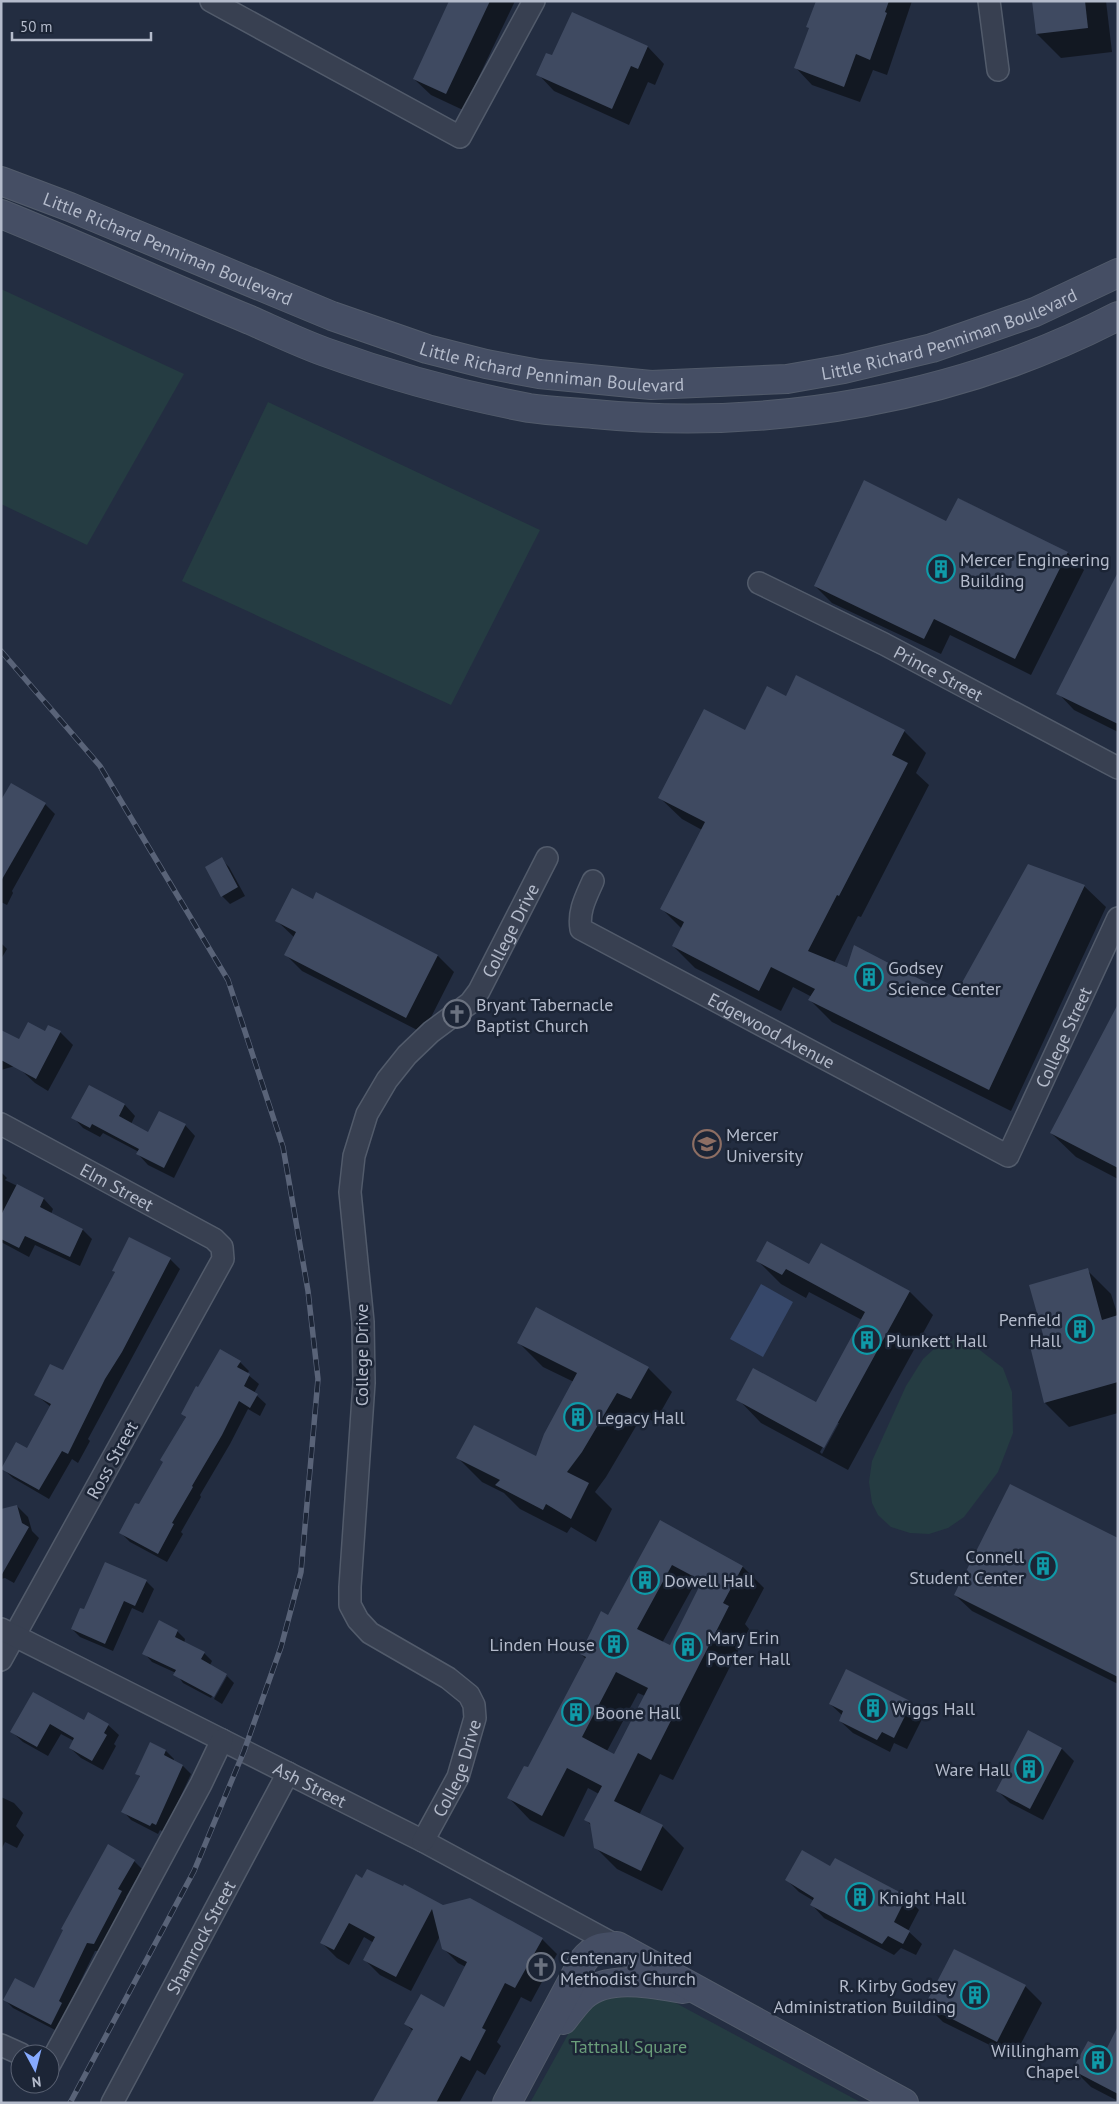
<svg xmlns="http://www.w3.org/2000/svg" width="1119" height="2104" viewBox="0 0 1119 2104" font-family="'PT Sans',sans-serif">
<rect width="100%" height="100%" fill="#232d41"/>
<!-- green -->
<g fill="#253c42">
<path d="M 1,289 L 184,374 L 87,545 L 1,504 Z"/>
<path d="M 268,402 L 540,530 L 451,705 L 182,581 Z"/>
<path d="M 954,1339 L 972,1344 L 1003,1368 L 1012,1392 L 1013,1433 L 998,1472 L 964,1517 L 948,1528 L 929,1534 L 910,1533 L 891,1527 L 878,1515 L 872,1503 L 869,1482 L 872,1461 L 906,1386 L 923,1359 L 934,1349 Z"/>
<path d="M 611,1992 L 659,1994 L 862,2103 L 530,2103 L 576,2020 L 584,2011 Z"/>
</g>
<!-- water -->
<path fill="#364769" d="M 761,1284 L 793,1302 L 763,1357 L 730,1339 Z"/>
<!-- shadow -->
<g fill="#0007" fill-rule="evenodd">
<path d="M 451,1 L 515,1 L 463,110 L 431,95 L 414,79 Z"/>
<path d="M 817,1 L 912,1 L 887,75 L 873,70 L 860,102 L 812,85 L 796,68 L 810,29 Z"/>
<path d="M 1033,1 L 1106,1 L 1112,52 L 1061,58 L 1037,34 Z"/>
<path d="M 572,13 L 648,47 L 664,64 L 655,85 L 648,82 L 629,125 L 554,91 L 538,74 L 553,57 Z"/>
<path d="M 959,499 L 1068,553 L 1084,570 L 1031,675 L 950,635 L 941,654 L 832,603 L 815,586 L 947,523 Z"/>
<path d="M 1118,575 L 1118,732 L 1074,710 L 1058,693 Z"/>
<path d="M 786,697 L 904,731 L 926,753 L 916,773 L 929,785 L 861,917 L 858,916 L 834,963 L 955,999 L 1084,886 L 1106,907 L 1011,1111 L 832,1022 L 810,1000 L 812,997 L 793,987 L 781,1011 L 695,968 L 673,946 L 682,929 L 662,909 L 702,830 L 682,819 L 660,798 L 746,732 Z"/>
<path d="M 1,802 L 45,804 L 55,814 L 12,891 L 13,893 L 7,905 L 1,902 Z"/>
<path d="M 221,859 L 229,867 L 245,896 L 230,904 L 222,896 Z"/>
<path d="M 317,893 L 438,956 L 454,972 L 423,1033 L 302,971 L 286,955 L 295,938 L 277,921 L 314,900 Z"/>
<path d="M 1,943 L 7,949 L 1,959 Z"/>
<path d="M 1118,1015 L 1118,1179 L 1076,1157 L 1051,1133 Z"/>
<path d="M 49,1026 L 60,1032 L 73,1045 L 48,1091 L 35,1083 L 22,1071 Z"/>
<path d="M 1,1054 L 15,1066 L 1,1070 Z"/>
<path d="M 90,1086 L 125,1105 L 135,1116 L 131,1124 L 148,1134 L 185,1125 L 195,1136 L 174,1178 L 148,1165 L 138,1154 L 139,1152 L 103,1133 L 100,1137 L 83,1128 L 73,1117 Z"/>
<path d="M 1,1172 L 7,1178 L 5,1180 L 44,1199 L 53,1209 L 51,1214 L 83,1230 L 92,1239 L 80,1266 L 35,1245 L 29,1257 L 1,1242 Z"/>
<path d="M 822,1244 L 910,1292 L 933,1315 L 848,1470 L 761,1423 L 738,1399 L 816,1404 L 862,1320 L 809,1292 L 806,1298 L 781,1284 L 758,1261 L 810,1266 ZM 836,1423 L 839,1423 L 822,1454 L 820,1452 Z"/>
<path d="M 170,1259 L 180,1269 L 88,1439 L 90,1441 L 78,1463 L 72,1459 L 49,1499 L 13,1478 L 3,1469 L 28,1450 L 51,1407 L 35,1394 L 63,1372 L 116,1273 L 113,1271 Z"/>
<path d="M 1087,1270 L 1111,1294 L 1118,1316 L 1118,1413 L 1069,1427 L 1045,1403 Z"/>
<path d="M 519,1343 L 648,1368 L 672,1392 L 655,1422 L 642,1416 L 606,1477 L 595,1492 L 612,1509 L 596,1542 L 571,1527 L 567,1533 L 520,1509 L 504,1493 L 482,1482 L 458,1458 L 537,1457 L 574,1382 L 543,1367 Z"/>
<path d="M 240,1362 L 249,1371 L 247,1374 L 259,1384 L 254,1393 L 266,1404 L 260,1416 L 248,1409 L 230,1444 L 200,1495 L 201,1497 L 181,1532 L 183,1534 L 167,1562 L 130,1542 L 121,1533 L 139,1506 L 164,1462 L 186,1418 L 183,1414 L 199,1389 Z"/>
<path d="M 17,1506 L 28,1517 L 32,1531 L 39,1538 L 14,1583 L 5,1578 L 1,1579 L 1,1511 Z"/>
<path d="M 660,1522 L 743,1567 L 764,1588 L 745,1624 L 749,1629 L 673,1780 L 660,1774 L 639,1815 L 662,1826 L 684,1848 L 662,1891 L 617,1869 L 595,1847 L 592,1826 L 586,1820 L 599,1794 L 588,1788 L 564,1837 L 530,1820 L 509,1798 L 529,1769 L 586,1659 L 581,1654 L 609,1616 ZM 694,1585 L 700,1588 L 670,1646 L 662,1643 ZM 638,1693 L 645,1696 L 615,1756 L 607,1751 Z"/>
<path d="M 1118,1539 L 1118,1684 L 972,1611 L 955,1595 Z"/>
<path d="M 146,1581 L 154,1589 L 143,1613 L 132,1608 L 113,1651 L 80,1637 L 72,1629 L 84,1611 Z"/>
<path d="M 177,1631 L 185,1639 L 184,1643 L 204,1653 L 212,1661 L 210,1665 L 227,1676 L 225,1676 L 211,1698 L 183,1683 L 176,1673 L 152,1662 L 144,1653 Z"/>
<path d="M 227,1676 L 234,1683 L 222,1704 L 214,1699 Z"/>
<path d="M 33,1694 L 84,1722 L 108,1725 L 119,1735 L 114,1744 L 116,1746 L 103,1770 L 81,1758 L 70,1748 L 74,1741 L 61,1734 L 48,1756 L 23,1742 L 12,1732 Z"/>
<path d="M 911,1703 L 924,1715 L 907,1749 L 894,1743 L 890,1752 L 853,1733 L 840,1721 L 843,1716 L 830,1704 Z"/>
<path d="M 1028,1732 L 1062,1749 L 1074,1761 L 1043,1820 L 1010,1803 L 998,1791 Z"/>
<path d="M 150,1744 L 166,1751 L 174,1759 L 173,1761 L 183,1766 L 191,1774 L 164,1832 L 160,1830 L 158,1834 L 131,1820 L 123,1811 L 140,1777 L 136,1773 Z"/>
<path d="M 1,1797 L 14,1803 L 23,1813 L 16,1826 L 24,1835 L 17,1848 L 5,1842 L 1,1850 Z"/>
<path d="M 836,1860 L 907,1897 L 919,1910 L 908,1931 L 922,1944 L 916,1955 L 901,1948 L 894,1955 L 824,1918 L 812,1905 L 814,1901 L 799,1892 L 787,1880 L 830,1867 Z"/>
<path d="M 134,1861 L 142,1869 L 126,1897 L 129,1900 L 102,1951 L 95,1951 L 67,2009 L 70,2012 L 59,2032 L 13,2008 L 5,2000 L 35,1990 Z"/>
<path d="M 363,1879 L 542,1939 L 557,1954 L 531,2002 L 521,1997 L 497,2042 L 501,2046 L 485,2075 L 477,2070 L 459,2103 L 374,2103 L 413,2031 L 406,2024 L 444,2008 L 466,1967 L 458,1963 L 443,1948 L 440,1936 L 411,1991 L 380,1975 L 365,1960 L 374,1943 L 364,1937 L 349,1965 L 337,1958 L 322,1943 Z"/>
<path d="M 1025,1986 L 1042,2003 L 1014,2057 L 943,2022 L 926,2005 Z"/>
<path d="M 1118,2029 L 1118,2101 L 1091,2087 L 1074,2070 L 1106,2052 Z"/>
</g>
<!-- building -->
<g fill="#3f4a61" fill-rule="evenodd">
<path d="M 449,1 L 490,1 L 446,94 L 413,79 Z"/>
<path d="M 816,1 L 889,1 L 885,12 L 887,13 L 870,60 L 856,54 L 844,87 L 794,68 L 809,28 L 806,27 Z"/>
<path d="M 1032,1 L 1085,1 L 1088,28 L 1036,34 Z"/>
<path d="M 572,12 L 648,46 L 638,69 L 631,66 L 612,109 L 536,75 L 546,53 L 552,55 Z"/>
<path d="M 864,480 L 946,521 L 958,498 L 1068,552 L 1015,659 L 934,619 L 924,639 L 814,586 Z"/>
<path d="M 1118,572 L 1118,724 L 1056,694 Z"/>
<path d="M 796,675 L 905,730 L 892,755 L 908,763 L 839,896 L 837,895 L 808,951 L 847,967 L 854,945 L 954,997 L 1028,864 L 1085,885 L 989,1090 L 808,1000 L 815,989 L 771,967 L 759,991 L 672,946 L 684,922 L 660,909 L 705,822 L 658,798 L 704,709 L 745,730 L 767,686 L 786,696 Z"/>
<path d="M 11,783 L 46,803 L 1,881 L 1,800 Z"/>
<path d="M 222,857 L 238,887 L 221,897 L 205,867 Z"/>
<path d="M 292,888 L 313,899 L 316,892 L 438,955 L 406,1018 L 284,955 L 296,932 L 275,921 Z"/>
<path d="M 1118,1004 L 1118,1168 L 1050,1133 Z"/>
<path d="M 28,1022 L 45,1031 L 48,1025 L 61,1031 L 36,1079 L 1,1060 L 1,1030 L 19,1039 Z"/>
<path d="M 89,1085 L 125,1104 L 119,1116 L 148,1132 L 159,1111 L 186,1124 L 164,1168 L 136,1154 L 139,1149 L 92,1124 L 90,1128 L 71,1118 Z"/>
<path d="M 17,1184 L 44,1198 L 40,1207 L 83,1229 L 70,1257 L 25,1236 L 19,1248 L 1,1239 L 1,1215 Z"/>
<path d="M 129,1237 L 171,1258 L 122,1352 L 105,1379 L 68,1454 L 62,1451 L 39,1490 L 1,1469 L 16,1442 L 27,1448 L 51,1404 L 34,1395 L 50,1364 L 63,1370 L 115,1272 L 112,1271 Z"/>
<path d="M 767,1241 L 809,1264 L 821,1243 L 910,1291 L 824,1448 L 736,1400 L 753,1368 L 816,1402 L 865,1312 L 786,1269 L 782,1275 L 756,1261 Z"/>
<path d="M 1088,1268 L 1102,1320 L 1118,1315 L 1118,1382 L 1044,1403 L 1029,1342 L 1044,1338 L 1029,1285 Z"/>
<path d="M 536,1307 L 649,1367 L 631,1399 L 617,1393 L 582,1452 L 567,1472 L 589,1483 L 571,1519 L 546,1504 L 543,1510 L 495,1485 L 500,1480 L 456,1458 L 474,1425 L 536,1456 L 544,1434 L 577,1373 L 517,1343 Z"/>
<path d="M 220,1349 L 241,1361 L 237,1367 L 250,1374 L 244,1386 L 258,1394 L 250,1408 L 239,1401 L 222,1435 L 192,1486 L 193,1487 L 172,1523 L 174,1524 L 158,1554 L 119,1533 L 135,1503 L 139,1504 L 163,1462 L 160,1460 L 186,1417 L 181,1414 L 196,1386 L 198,1387 Z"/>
<path d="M 1010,1484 L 1118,1538 L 1118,1677 L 954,1595 Z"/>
<path d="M 17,1505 L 22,1523 L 29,1527 L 1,1576 L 1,1509 Z"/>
<path d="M 660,1520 L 743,1566 L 723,1603 L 729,1606 L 651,1760 L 638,1753 L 614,1801 L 663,1825 L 641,1871 L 594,1848 L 590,1823 L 584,1820 L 602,1786 L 567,1768 L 542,1816 L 507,1798 L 524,1766 L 528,1767 L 586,1657 L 580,1654 L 601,1611 L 608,1615 ZM 672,1565 L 702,1581 L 670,1645 L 637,1629 ZM 616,1672 L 648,1688 L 614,1754 L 582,1737 Z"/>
<path d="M 105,1562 L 147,1580 L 135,1606 L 124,1601 L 105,1644 L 71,1629 L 80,1608 L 84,1609 Z"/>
<path d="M 159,1620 L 178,1630 L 175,1637 L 205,1652 L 201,1659 L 227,1674 L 214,1697 L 173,1675 L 176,1670 L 142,1654 Z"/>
<path d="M 846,1669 L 912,1702 L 894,1738 L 882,1732 L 877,1740 L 839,1721 L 843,1711 L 829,1704 Z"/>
<path d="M 33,1692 L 84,1720 L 88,1712 L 109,1724 L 104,1733 L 107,1735 L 92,1761 L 69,1748 L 74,1738 L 50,1724 L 37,1747 L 10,1732 Z"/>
<path d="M 1028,1730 L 1062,1748 L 1030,1809 L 996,1791 Z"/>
<path d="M 150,1742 L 166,1750 L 164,1755 L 183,1765 L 156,1825 L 152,1823 L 150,1826 L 121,1812 L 140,1776 L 135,1774 Z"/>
<path d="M 108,1844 L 135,1860 L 118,1889 L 122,1891 L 94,1944 L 87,1943 L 59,2001 L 62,2003 L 51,2025 L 3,2000 L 15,1978 L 34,1988 L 63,1930 L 61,1929 Z"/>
<path d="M 802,1850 L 830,1866 L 835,1858 L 907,1896 L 894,1922 L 910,1931 L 903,1944 L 888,1936 L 882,1944 L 810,1905 L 814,1898 L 785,1880 Z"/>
<path d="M 367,1869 L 403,1886 L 404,1884 L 443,1905 L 470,1898 L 543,1938 L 515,1988 L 505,1983 L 482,2028 L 486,2030 L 470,2061 L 461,2056 L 436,2103 L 372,2103 L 413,2029 L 404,2024 L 421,1994 L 444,2007 L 467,1962 L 442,1949 L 432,1909 L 396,1977 L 363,1960 L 375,1937 L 349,1923 L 334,1950 L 320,1943 L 356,1874 L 362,1878 Z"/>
<path d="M 954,1949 L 1026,1985 L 997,2042 L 925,2005 Z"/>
<path d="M 1118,2026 L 1118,2094 L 1072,2070 L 1088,2041 L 1106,2050 Z"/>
</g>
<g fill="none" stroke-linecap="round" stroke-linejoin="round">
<defs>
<g id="street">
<path d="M 211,1 L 460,137 L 534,1"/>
<path d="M 989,1 L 998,70"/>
<path id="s1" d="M 759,583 L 884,644 L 1118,768"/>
<path id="s2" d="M 593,881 C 586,897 578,911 581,929 L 1008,1156 L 1118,918"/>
<path id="s3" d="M 1,1124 L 214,1239 L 222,1247 L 223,1259 L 1,1660"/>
<path id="s4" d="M 1,1629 L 423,1841 L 617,1946"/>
<path id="s5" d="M 423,1841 L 458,1777 L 475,1718 L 474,1705 L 469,1695 L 448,1678 L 370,1633 L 358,1620 L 350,1605 L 350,1587 L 364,1383 L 363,1322 L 350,1192 L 354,1156 L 367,1114 L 387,1080 L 407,1055 L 431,1032 L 470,1003 L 479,991 L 547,858"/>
<path d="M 1,2045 L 21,2054"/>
<path d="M 50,2064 L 201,1784 L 222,1740"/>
<path id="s6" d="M 112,2103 L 288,1773"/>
</g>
<g id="secondary">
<path id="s7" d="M 1,181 L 70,207 L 332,316 L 427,349 L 486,364 L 539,374 L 651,385 L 787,379 L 844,369 L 932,348 L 1035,312 L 1118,273"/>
<path d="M 1,214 C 85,248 167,286 250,320 C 275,331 300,343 325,352 C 391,376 460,395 529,408 C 550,411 572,412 594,414 C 772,431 958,399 1118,316"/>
<path d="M 563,2020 C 569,2012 576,2003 583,1996 C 608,1974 653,1984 683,1989"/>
<path d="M 507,2103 L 583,1961 C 593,1948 601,1946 617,1946 L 904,2103"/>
</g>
</defs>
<!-- street casing -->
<use href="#street" stroke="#525b6b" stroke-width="24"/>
<!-- secondary casing -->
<use href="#secondary" stroke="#525b6b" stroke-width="30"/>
<!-- street -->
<use href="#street" stroke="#384051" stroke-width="21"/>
<!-- secondary -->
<use href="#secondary" stroke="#454e64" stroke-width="28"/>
<defs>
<path id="rail" d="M 1,651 L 100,766 L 228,980 L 283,1147 L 308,1291 L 318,1379 L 301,1572 L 281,1647 L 244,1751 L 194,1871 L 70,2103"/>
</defs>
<!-- rail casing -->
<use href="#rail" stroke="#596378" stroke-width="5.5"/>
<!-- rail -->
<use href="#rail" stroke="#1c2536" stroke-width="4" stroke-dasharray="11" stroke-linecap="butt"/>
</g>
<!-- icons -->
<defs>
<symbol id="building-ring" viewBox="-11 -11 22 22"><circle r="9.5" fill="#1c2536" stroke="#0f9aa8" stroke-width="1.5"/><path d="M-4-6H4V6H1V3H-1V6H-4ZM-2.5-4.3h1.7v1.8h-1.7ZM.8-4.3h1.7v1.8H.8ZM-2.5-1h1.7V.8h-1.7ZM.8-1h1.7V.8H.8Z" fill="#0f9aa8"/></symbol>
<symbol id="church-ring" viewBox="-11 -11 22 22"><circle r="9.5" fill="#1c2536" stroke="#6b7280" stroke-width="1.5"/><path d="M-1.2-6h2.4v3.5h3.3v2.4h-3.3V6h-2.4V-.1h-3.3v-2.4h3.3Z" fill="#6b7280"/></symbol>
<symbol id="university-ring" viewBox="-11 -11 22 22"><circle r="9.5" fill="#1c2536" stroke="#8d6e63" stroke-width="1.5"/><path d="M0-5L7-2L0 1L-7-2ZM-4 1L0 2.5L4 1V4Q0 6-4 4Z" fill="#8d6e63"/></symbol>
</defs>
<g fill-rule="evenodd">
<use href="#building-ring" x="925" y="553" width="32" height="32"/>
<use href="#building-ring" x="853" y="961" width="32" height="32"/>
<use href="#church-ring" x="441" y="998" width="32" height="32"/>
<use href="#university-ring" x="691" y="1128" width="32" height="32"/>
<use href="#building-ring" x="1064" y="1313" width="32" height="32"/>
<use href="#building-ring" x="851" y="1324" width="32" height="32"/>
<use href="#building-ring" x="562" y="1401" width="32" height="32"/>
<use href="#building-ring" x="1027" y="1550" width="32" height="32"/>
<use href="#building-ring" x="629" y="1564" width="32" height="32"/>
<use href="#building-ring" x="598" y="1628" width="32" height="32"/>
<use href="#building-ring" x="672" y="1631" width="32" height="32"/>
<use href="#building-ring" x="857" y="1692" width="32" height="32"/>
<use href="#building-ring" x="560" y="1696" width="32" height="32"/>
<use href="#building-ring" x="1013" y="1753" width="32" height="32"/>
<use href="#building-ring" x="844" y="1881" width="32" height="32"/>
<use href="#church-ring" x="525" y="1951" width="32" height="32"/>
<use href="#building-ring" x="959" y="1979" width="32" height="32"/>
<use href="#building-ring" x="1082" y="2044" width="32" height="32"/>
</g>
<g text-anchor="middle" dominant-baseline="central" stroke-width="5" stroke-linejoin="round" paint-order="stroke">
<!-- street labels -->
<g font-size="18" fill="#b4bbcb" stroke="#1c2536">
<text stroke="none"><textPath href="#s7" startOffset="180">Little Richard Penniman Boulevard</textPath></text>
<text stroke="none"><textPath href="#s7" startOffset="990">Little Richard Penniman Boulevard</textPath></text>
<text stroke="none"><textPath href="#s7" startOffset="585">Little Richard Penniman Boulevard</textPath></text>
<text stroke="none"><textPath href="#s1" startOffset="201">Prince Street</textPath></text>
<text stroke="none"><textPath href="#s5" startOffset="1041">College Drive</textPath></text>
<text stroke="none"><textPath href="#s2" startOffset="266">Edgewood Avenue</textPath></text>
<text stroke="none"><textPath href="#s2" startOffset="665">College Street</textPath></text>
<text stroke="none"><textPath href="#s3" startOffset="132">Elm Street</textPath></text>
<text transform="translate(361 1355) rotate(-90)">College Drive</text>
<text transform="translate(112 1460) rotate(-61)">Ross Street</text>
<text stroke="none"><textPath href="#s5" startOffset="81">College Drive</textPath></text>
<text stroke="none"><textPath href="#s4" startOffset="346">Ash Street</textPath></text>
<text stroke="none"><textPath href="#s6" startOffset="188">Shamrock Street</textPath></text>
</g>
<!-- poi labels -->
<g font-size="18" fill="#b4bbcb" stroke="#1c2536" text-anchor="start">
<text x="960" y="559">Mercer Engineering<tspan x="960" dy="21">Building</tspan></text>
<text x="888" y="967">Godsey<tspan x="888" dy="21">Science Center</tspan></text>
<text x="476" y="1004">Bryant Tabernacle<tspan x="476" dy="21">Baptist Church</tspan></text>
<text x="726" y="1134">Mercer<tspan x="726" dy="21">University</tspan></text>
<text x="1061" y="1319" text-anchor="end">Penfield<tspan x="1061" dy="21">Hall</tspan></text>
<text x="886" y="1340">Plunkett Hall</text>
<text x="597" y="1417">Legacy Hall</text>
<text x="1024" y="1556" text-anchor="end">Connell<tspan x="1024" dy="21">Student Center</tspan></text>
<text x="664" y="1580">Dowell Hall</text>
<text x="707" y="1637">Mary Erin<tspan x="707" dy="21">Porter Hall</tspan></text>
<text x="595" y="1644" text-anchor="end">Linden House</text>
<text x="892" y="1708">Wiggs Hall</text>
<text x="595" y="1712">Boone Hall</text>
<text x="1010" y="1769" text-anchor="end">Ware Hall</text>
<text x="879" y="1897">Knight Hall</text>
<text x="560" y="1957">Centenary United<tspan x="560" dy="21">Methodist Church</tspan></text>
<text x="956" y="1985" text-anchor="end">R. Kirby Godsey<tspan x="956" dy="21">Administration Building</tspan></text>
<text x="1079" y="2050" text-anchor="end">Willingham<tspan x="1079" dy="21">Chapel</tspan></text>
</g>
<!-- park labels -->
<g font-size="18" fill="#6a9e7a" stroke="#1c2536">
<text x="629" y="2046">Tattnall Square</text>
</g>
</g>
<!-- border -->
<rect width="1119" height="2104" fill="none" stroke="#b4bbcb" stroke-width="5"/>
<!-- north arrow -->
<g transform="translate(35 2069) rotate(173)"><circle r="24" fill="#1c2536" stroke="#596172"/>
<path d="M0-4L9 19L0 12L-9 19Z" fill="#86aaff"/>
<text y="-8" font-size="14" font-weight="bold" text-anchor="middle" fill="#b4bbcb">N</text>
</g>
<!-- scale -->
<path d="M12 32v8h139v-8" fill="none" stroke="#b4bbcb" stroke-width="2.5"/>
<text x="20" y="32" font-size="15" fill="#b4bbcb" stroke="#1c2536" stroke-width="4" paint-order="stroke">50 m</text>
</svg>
